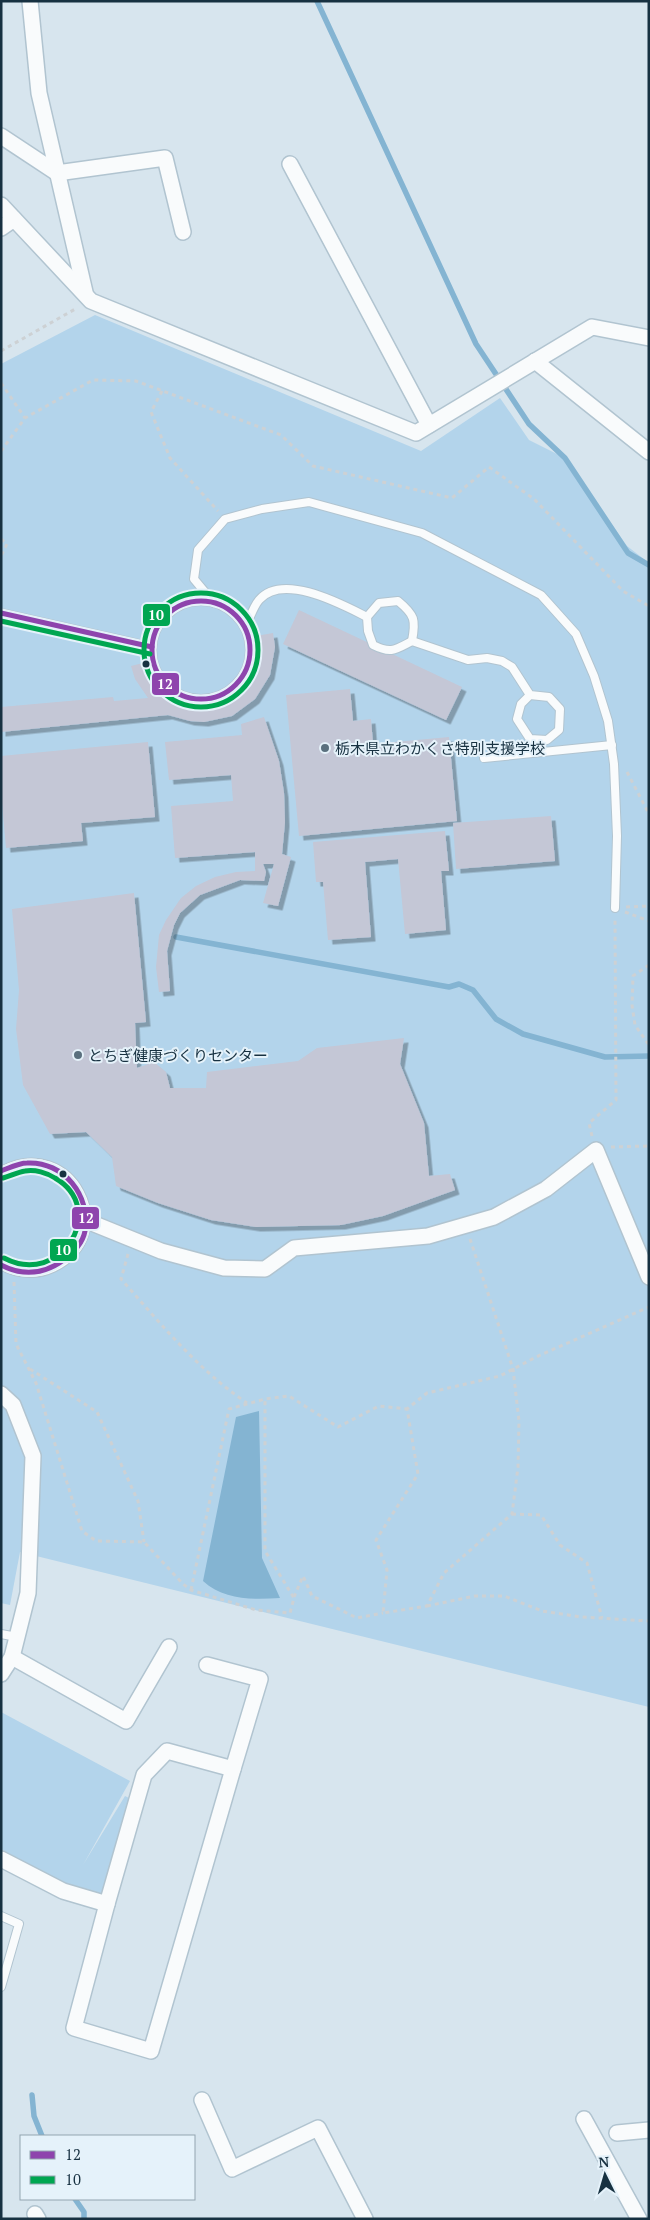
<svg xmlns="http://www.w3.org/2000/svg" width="650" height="2220" viewBox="0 0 650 2220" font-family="'PT Serif','Noto Sans JP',serif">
<defs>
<filter id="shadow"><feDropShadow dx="4.5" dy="4.5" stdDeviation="0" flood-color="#0004"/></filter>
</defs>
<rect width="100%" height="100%" fill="#d7e5ee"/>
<!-- green -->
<g fill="#b3d4eb">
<path d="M 95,315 L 421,451 L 500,398 L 529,440 L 565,458 L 627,546 L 649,563 L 649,1707 L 20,1552 L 10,1605 L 1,1603 L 1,364 Z"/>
<path d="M 1,1712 L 130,1781 L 83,1865 L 125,1796 L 129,1798 L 106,1890 L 95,1896 L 70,1887 L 1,1849 Z"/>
</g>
<!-- water -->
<path fill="#84b4d2" d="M 259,1411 L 262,1558 L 280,1598 C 252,1600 224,1600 203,1581 L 236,1417 Z"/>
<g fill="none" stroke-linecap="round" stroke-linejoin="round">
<!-- stream -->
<g stroke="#84b4d2" stroke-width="5.5">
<path d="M 317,1 L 476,344 L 529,424 L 565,458 L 628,553 L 649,565"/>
<path d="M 176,937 L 449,987 L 459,984 L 473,990 L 496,1019 L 523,1034 L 605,1057 L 649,1056"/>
<path d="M 32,2095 L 34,2116 L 42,2136"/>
<path d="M 75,2199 L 84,2212 L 84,2219"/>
</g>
</g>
<!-- building -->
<g fill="#c4c7d6" filter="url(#shadow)">
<path d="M 299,610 L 462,687 L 446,720 L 283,644 Z"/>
<path d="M 273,633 L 275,647 L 270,675 L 255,699 L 232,716 L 204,722 L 190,721 L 168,715 L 1,732 L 1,707 L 113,697 L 114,701 L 148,698 L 135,679 L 131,666 L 147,662 L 158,684 L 167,693 L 190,703 L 215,703 L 226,699 L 246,683 L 256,661 L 256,636 Z"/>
<path d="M 350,689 L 353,721 L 371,719 L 373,744 L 449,737 L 457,821 L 299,836 L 286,695 Z"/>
<path d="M 264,717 L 279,761 L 284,793 L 285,822 L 282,854 L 291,857 L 278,906 L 263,903 L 274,864 L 263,864 L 266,872 L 264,881 L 240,880 L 200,895 L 180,913 L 174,925 L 167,951 L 170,991 L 159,992 L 156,967 L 159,935 L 166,920 L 181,898 L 196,886 L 215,877 L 236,872 L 255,871 L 255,852 L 175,858 L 171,806 L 233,801 L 231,775 L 169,780 L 165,742 L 242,735 L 241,724 Z"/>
<path d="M 148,742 L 155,817 L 81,823 L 83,841 L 6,848 L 1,792 L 1,756 Z"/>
<path d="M 551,816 L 555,861 L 456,869 L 453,823 Z"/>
<path d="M 445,831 L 449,871 L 441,871 L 446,930 L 405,934 L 398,859 L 365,862 L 371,937 L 328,940 L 323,882 L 316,882 L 313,842 Z"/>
<path d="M 134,893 L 146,1022 L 135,1023 L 137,1068 L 154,1062 L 166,1072 L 170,1088 L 206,1088 L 207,1072 L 298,1061 L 317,1048 L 404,1038 L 400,1064 L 424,1123 L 429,1176 L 450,1174 L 455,1190 L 383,1216 L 341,1225 L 256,1227 L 211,1220 L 158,1203 L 116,1186 L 112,1157 L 86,1132 L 50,1134 L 23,1085 L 16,1029 L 19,990 L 12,909 Z"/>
</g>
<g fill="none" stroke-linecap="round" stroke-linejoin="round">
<defs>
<g id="lane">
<circle cx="201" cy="650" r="49"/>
<path d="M 214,603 L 194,579 L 198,550 L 225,519 L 262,509 L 309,502 L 422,533 L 541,595 L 576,634 L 594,676 L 608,721 L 614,764 L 617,836 L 615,908"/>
<path d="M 1,613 L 152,647"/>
<path d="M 367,617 L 379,603 L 398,601 C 415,615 416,620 412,641"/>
<path d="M 245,628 C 249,620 253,607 259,600 C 283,572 343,605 367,617 L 368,631 L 373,645 C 391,654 395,650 412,641 L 468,660 L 487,658 L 502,661 L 512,667 L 530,695 L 521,704 L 517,719 L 530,739 L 547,740 L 559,730 L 560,709 L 549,697 L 530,695"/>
<path d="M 484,758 L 612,745"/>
<path d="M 1,1171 C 71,1133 124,1234 53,1268 C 36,1276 16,1274 1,1265"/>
<path d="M 1,1634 L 17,1637"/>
<path d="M 1,1916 L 19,1924 L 1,1987"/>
</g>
<g id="street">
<path d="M 30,1 L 39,93 L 85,292"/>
<path d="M 1,136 L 57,173 L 165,158 L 183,232"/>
<path d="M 290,164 L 429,425"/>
<path d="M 1,205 L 91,301 L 416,433 L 592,327 L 649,338"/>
<path d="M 1,228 L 14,219"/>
<path d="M 535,361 L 649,452"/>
<path d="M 87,1221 L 161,1251 L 224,1268 L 265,1269 L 294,1248 L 428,1236 L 494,1217 L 546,1189 L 596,1150 L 649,1277"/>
<path d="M 1,1394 L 13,1405 L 33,1456 L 28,1593 L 12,1657 L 1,1674"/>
<path d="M 12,1657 L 126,1721 L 169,1647"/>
<path d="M 1,1859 L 63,1891 L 107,1904 L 144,1775 L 167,1751 L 233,1769 L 260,1679 L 207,1665"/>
<path d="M 107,1904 L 74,2028 L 151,2051 L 233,1769"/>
<path d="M 202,2100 L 232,2169 L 318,2128 L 365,2219"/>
<path d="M 584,2119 L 639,2219"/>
<path d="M 617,2133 L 649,2130"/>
<path d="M 35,2214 L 38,2219"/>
</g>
</defs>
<!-- lane casing -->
<use href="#lane" stroke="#b1c4d0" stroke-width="10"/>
<!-- street casing -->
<use href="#street" stroke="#b1c4d0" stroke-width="18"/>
<!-- path -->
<g stroke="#cdd1d4" stroke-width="3" stroke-dasharray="4 4" stroke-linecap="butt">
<path d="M 1,351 L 77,308"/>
<path d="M 1,383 L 25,418"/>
<path d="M 162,391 L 151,412 L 170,458 L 218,511"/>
<path d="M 1,451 L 25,418 L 93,380 L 136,381 L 281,435 L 313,466 L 452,498 L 489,467 L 534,499 L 623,591 L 649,606"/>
<path d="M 1,539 L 7,544 L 1,556"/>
<path d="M 627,772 L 649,814"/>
<path d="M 626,907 L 649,906"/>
<path d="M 625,912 L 649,921"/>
<path d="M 649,965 L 633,976 L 632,1005 L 635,1025 L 649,1045"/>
<path d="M 592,1136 L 589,1123 L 616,1100 L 615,918"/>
<path d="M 611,1147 L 649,1146"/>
<path d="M 470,1239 L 513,1369 L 519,1421 L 518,1467 L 512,1514 L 444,1573 L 427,1606 L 383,1613 L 387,1570 L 376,1540 L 418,1474 L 407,1409 L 427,1393 L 500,1376 L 536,1357 L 649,1307"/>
<path d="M 128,1254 L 121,1279 C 160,1323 198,1370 247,1403"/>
<path d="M 14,1282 L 16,1344 L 36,1383 L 82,1531 L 96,1541 L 144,1542 L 183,1584 L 191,1590 L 256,1610 L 290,1613 L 294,1598 L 265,1551 L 265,1399 L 289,1396 L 338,1427 L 379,1406 L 407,1409"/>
<path d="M 30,1369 L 97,1412 L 138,1501 L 144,1542"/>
<path d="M 512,1514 L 541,1515 L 560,1545 L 587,1563 L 602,1618"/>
<path d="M 191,1590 L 229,1409 L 265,1399"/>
<path d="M 294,1597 L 303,1576 L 312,1596 L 357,1618 L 383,1613"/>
<path d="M 427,1606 L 475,1596 L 504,1596 L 542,1611 L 581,1617 L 649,1621"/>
</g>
<!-- lane -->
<use href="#lane" stroke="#f9fbfc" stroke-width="8"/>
<!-- street -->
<use href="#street" stroke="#f9fbfc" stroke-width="15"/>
<defs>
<g id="bus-1">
<circle cx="201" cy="650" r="49"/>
<path d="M 1,613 L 152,647"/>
<path d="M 1,1171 C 9,1168 19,1163 27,1163 C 64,1161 91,1196 85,1231 C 83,1242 74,1253 65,1259 C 45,1274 24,1277 1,1265"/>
</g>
<g id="bus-2">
<circle cx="201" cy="650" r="57"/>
<path d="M 1,621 L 150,654"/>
<path d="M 3,1178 C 10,1176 18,1172 25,1171 C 35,1169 47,1173 55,1178 C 109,1209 61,1288 4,1258"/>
</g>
</defs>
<!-- bus-1 casing -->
<use href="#bus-1" stroke="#e5f2fa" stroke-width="9"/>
<!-- bus-2 casing -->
<use href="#bus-2" stroke="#e5f2fa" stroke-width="9"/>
<!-- bus-1 -->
<use href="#bus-1" stroke="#8e44ad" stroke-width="5"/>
<!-- bus-2 -->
<use href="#bus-2" stroke="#00a651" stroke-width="5"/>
</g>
<!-- markers -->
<g fill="#173141" stroke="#e5f2fa" stroke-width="2">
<circle cx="146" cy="664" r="4.5"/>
<circle cx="63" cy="1174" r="4.5"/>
</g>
<g fill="#5a707e" stroke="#e5f2fa" stroke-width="2">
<circle cx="325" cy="748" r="5"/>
<circle cx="78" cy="1055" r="5"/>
</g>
<g text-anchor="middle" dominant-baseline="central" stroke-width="4" stroke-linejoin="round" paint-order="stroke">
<!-- poi labels -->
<g font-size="15" fill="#173141" stroke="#e5f2fa" text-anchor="start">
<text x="335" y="748">栃木県立わかくさ特別支援学校</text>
<text x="88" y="1055">とちぎ健康づくりセンター</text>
</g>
</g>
<g stroke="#e5f2fa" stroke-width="2">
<rect x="142" y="603" width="29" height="24" rx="5" fill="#00a651"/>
<rect x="151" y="672" width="29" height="24" rx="5" fill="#8e44ad"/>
<rect x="71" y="1206" width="29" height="24" rx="5" fill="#8e44ad"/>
<rect x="49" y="1238" width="29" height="24" rx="5" fill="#00a651"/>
</g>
<g font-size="14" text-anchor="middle" font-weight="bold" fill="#fff">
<text x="156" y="620">10</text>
<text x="165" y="689">12</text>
<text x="86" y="1223">12</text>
<text x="63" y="1255">10</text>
</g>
<!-- border -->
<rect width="650" height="2220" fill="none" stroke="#173141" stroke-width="5"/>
<!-- legend -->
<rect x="20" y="2135" width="175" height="65" fill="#e5f2fa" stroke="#93a5b0"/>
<rect x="30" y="2151" width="25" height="8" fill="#8e44ad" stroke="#93a5b0"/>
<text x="65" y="2160" font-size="15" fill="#173141">12</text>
<rect x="30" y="2176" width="25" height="8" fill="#00a651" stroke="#93a5b0"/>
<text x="65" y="2185" font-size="15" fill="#173141">10</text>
<!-- north arrow -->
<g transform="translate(605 2175) rotate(355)" stroke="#e5f2fa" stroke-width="4" paint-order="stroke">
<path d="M0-4L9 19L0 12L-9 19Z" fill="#173141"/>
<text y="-8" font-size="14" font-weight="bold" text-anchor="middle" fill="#173141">N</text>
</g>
</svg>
